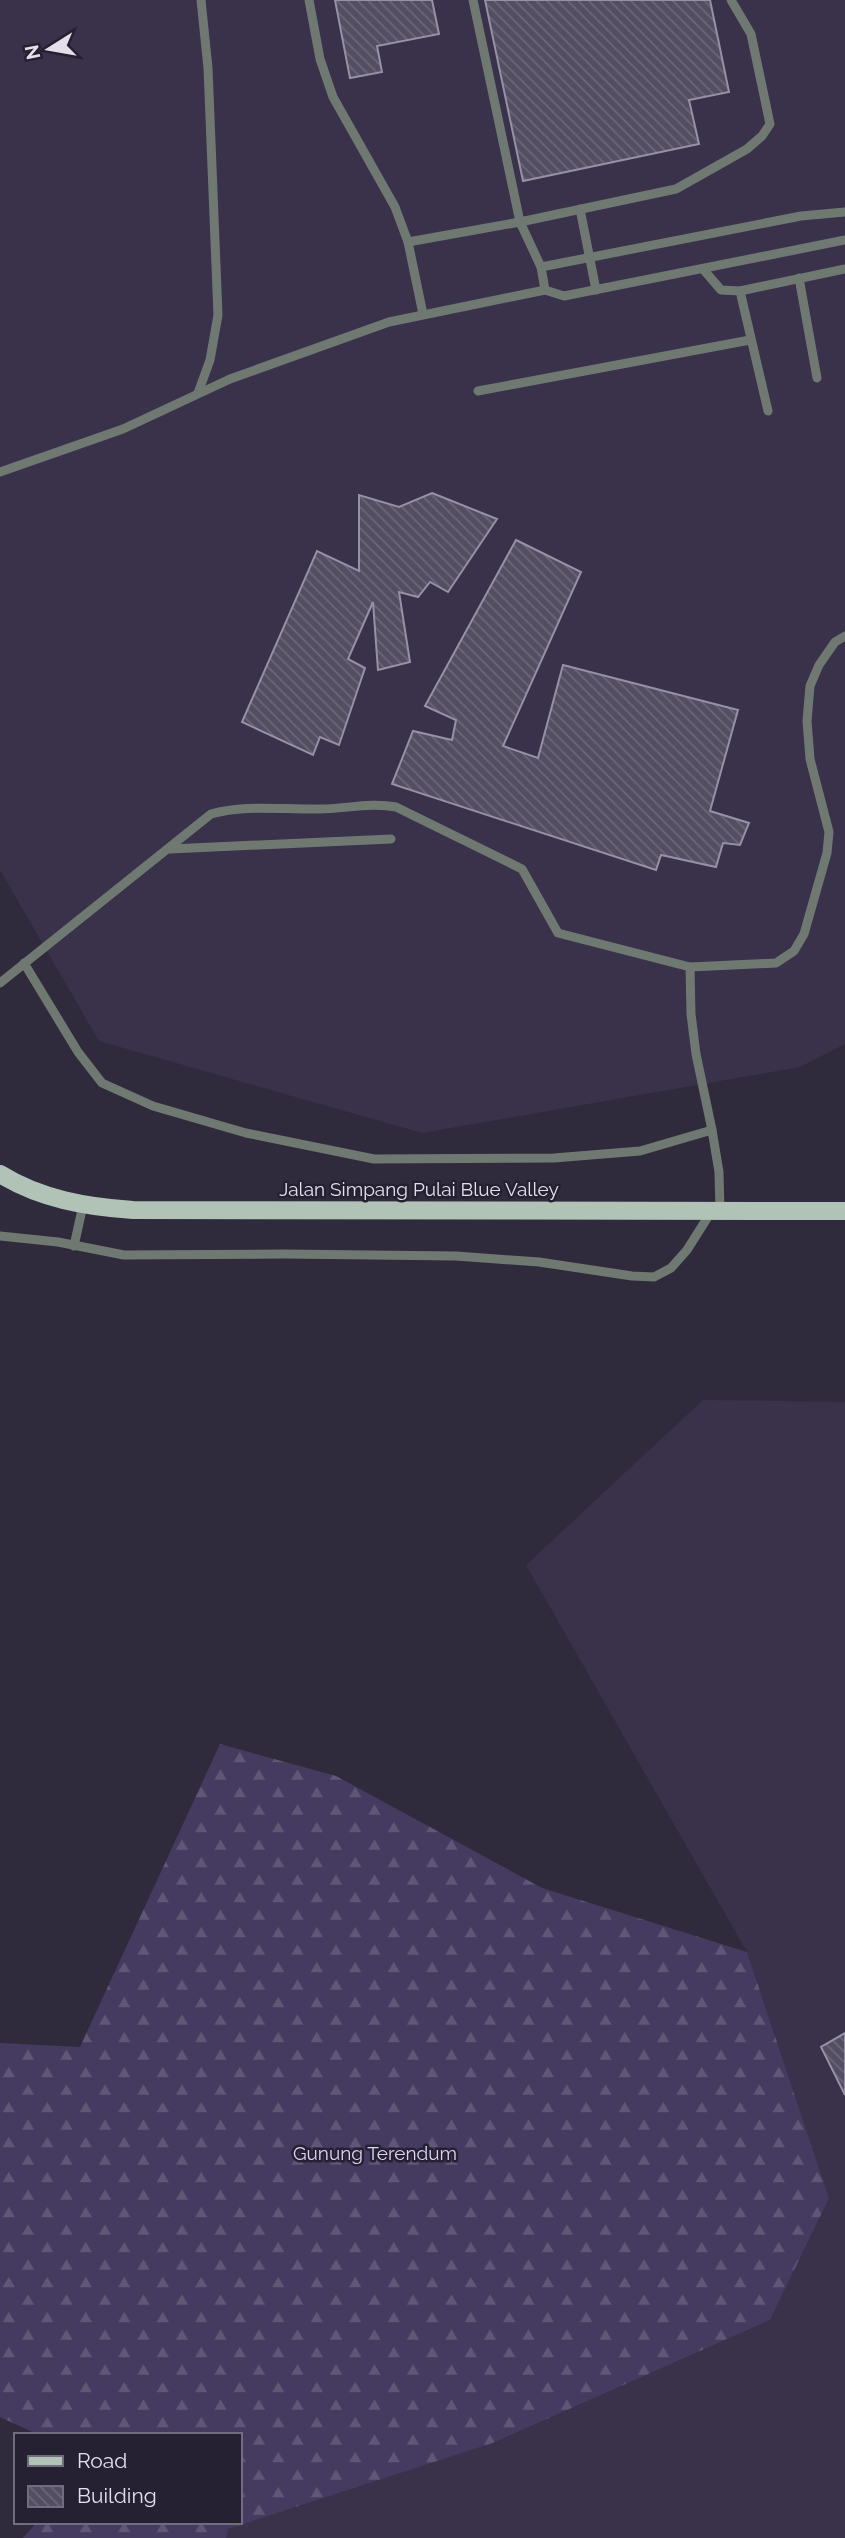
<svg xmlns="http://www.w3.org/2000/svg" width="845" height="2538" viewBox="0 0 845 2538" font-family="Raleway,sans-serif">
<defs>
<pattern id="forest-firs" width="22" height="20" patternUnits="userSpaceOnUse" patternTransform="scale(1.75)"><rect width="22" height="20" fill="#453a5f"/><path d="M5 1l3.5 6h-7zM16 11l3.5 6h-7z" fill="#605676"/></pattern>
<pattern id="building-back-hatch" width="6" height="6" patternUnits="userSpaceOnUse" patternTransform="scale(1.75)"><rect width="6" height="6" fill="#534e61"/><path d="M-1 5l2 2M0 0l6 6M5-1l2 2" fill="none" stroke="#6c6778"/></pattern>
</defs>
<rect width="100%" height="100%" fill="#302b3c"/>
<!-- built -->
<g fill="#39324a">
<path d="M 0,0 L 845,0 L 845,1044 L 800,1067 L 422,1133 L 99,1041 L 0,870 Z"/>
<path d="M 703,1400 L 845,1402 L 845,2538 L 226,2538 L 228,2529 L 493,2443 L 770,2320 L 829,2198 L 747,1952 L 526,1565 Z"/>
</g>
<!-- forest -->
<path fill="url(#forest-firs)" d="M 220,1744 L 336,1776 L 542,1888 L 747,1952 L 829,2198 L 770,2320 L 493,2443 L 228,2529 L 226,2538 L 23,2538 L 37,2522 L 240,2522 L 240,2435 L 39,2435 L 0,2417 L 0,2043 L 80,2047 Z"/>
<!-- building -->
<g fill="url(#building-back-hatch)" stroke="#9691a6" stroke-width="2">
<path d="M 335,0 L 432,0 L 439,34 L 377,46 L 382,72 L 350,78 Z"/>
<path d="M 485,0 L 710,0 L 729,92 L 689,100 L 699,144 L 523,181 Z"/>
<path d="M 432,493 L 497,519 L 448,592 L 430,582 L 418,597 L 399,592 L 410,662 L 378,670 L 373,602 L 348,659 L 365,668 L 339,745 L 320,737 L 313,755 L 242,722 L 317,551 L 359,571 L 359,495 L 399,507 Z"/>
<path d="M 516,540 L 581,572 L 503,746 L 538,758 L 563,665 L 738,710 L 710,811 L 749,823 L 740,845 L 723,843 L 716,867 L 661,855 L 656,870 L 392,784 L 413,731 L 452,740 L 456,720 L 425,706 Z"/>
<path d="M 845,2033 L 845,2095 L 821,2047 Z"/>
</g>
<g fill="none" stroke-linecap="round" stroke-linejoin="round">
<!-- lane -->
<g stroke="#6f7972" stroke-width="9">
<path d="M 309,0 L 320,59 L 333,97 L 395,207 L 408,242 L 423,314"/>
<path d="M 473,0 L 520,222 L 676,189 L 747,149 L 762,136 L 770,124 L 751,34 L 731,0"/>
<path d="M 580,209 L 596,290"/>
<path d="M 408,242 L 520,222 L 541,267 L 545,290"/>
<path d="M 541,267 L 801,216 L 845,212"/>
<path d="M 703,269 L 721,290 L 740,291 L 768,411"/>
<path d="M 799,278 L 817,378"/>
<path d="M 740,291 L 845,269"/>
<path d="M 478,391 L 750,340"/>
<path d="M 198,393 L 210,360 L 218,315 L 208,68 L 201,0"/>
<path d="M 0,472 L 123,429 L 230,379 L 389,322 L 545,290 L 564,296 L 845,240"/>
<path d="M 170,849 L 391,839"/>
<path d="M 24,963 L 78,1052 L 102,1083 L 153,1106 L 246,1133 L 374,1159 L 554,1158 L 640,1151 L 712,1130"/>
<path d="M 690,967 L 776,963 L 794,951 L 804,934 L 827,853 L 829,832 L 810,759 L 807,721 L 810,686 L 819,665 L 835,642 L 845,636"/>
<path d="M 0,983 L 211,814 C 245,804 284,810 320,809 C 345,809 371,802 396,807 L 522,869 L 558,933 L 690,967 L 691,1014 L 696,1054 L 712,1130 L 719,1172 L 720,1212"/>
<path d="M 0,1236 L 58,1242 L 124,1255 L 285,1254 L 456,1256 L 539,1262 L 632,1276 L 654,1277 L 671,1268 L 687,1250 L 711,1212"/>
<path d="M 74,1246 L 83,1205"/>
</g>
<!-- primary -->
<path stroke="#b0c3b6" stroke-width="18" d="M 0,1174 C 40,1199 87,1207 133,1210 L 845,1211"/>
</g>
<g text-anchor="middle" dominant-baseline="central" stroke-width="5" stroke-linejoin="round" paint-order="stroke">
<!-- street labels -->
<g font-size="19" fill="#e3e0ec" stroke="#262132">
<text x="419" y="1189">Jalan Simpang Pulai Blue Valley</text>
</g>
<!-- park labels -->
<g font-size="19" fill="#dcd4f5" stroke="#262132">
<text x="375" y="2153">Gunung Terendum</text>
</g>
</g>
<!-- legend -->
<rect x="14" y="2433" width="228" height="91" fill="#262132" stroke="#726d7c" stroke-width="2"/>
<rect x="28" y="2456" width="35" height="10" fill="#b0c3b6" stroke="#726d7c" stroke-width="2"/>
<text x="77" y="2468" font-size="21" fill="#e3e0ec">Road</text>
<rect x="28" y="2486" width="35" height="21" fill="url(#building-back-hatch)" stroke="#726d7c" stroke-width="2"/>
<text x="77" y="2503" font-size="21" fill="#e3e0ec">Building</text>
<!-- north arrow -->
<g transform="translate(49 49) rotate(259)" stroke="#262132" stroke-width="5" paint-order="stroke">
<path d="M0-5L12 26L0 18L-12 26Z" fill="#e3e0ec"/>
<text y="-10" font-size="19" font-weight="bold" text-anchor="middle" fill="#e3e0ec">N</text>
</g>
</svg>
